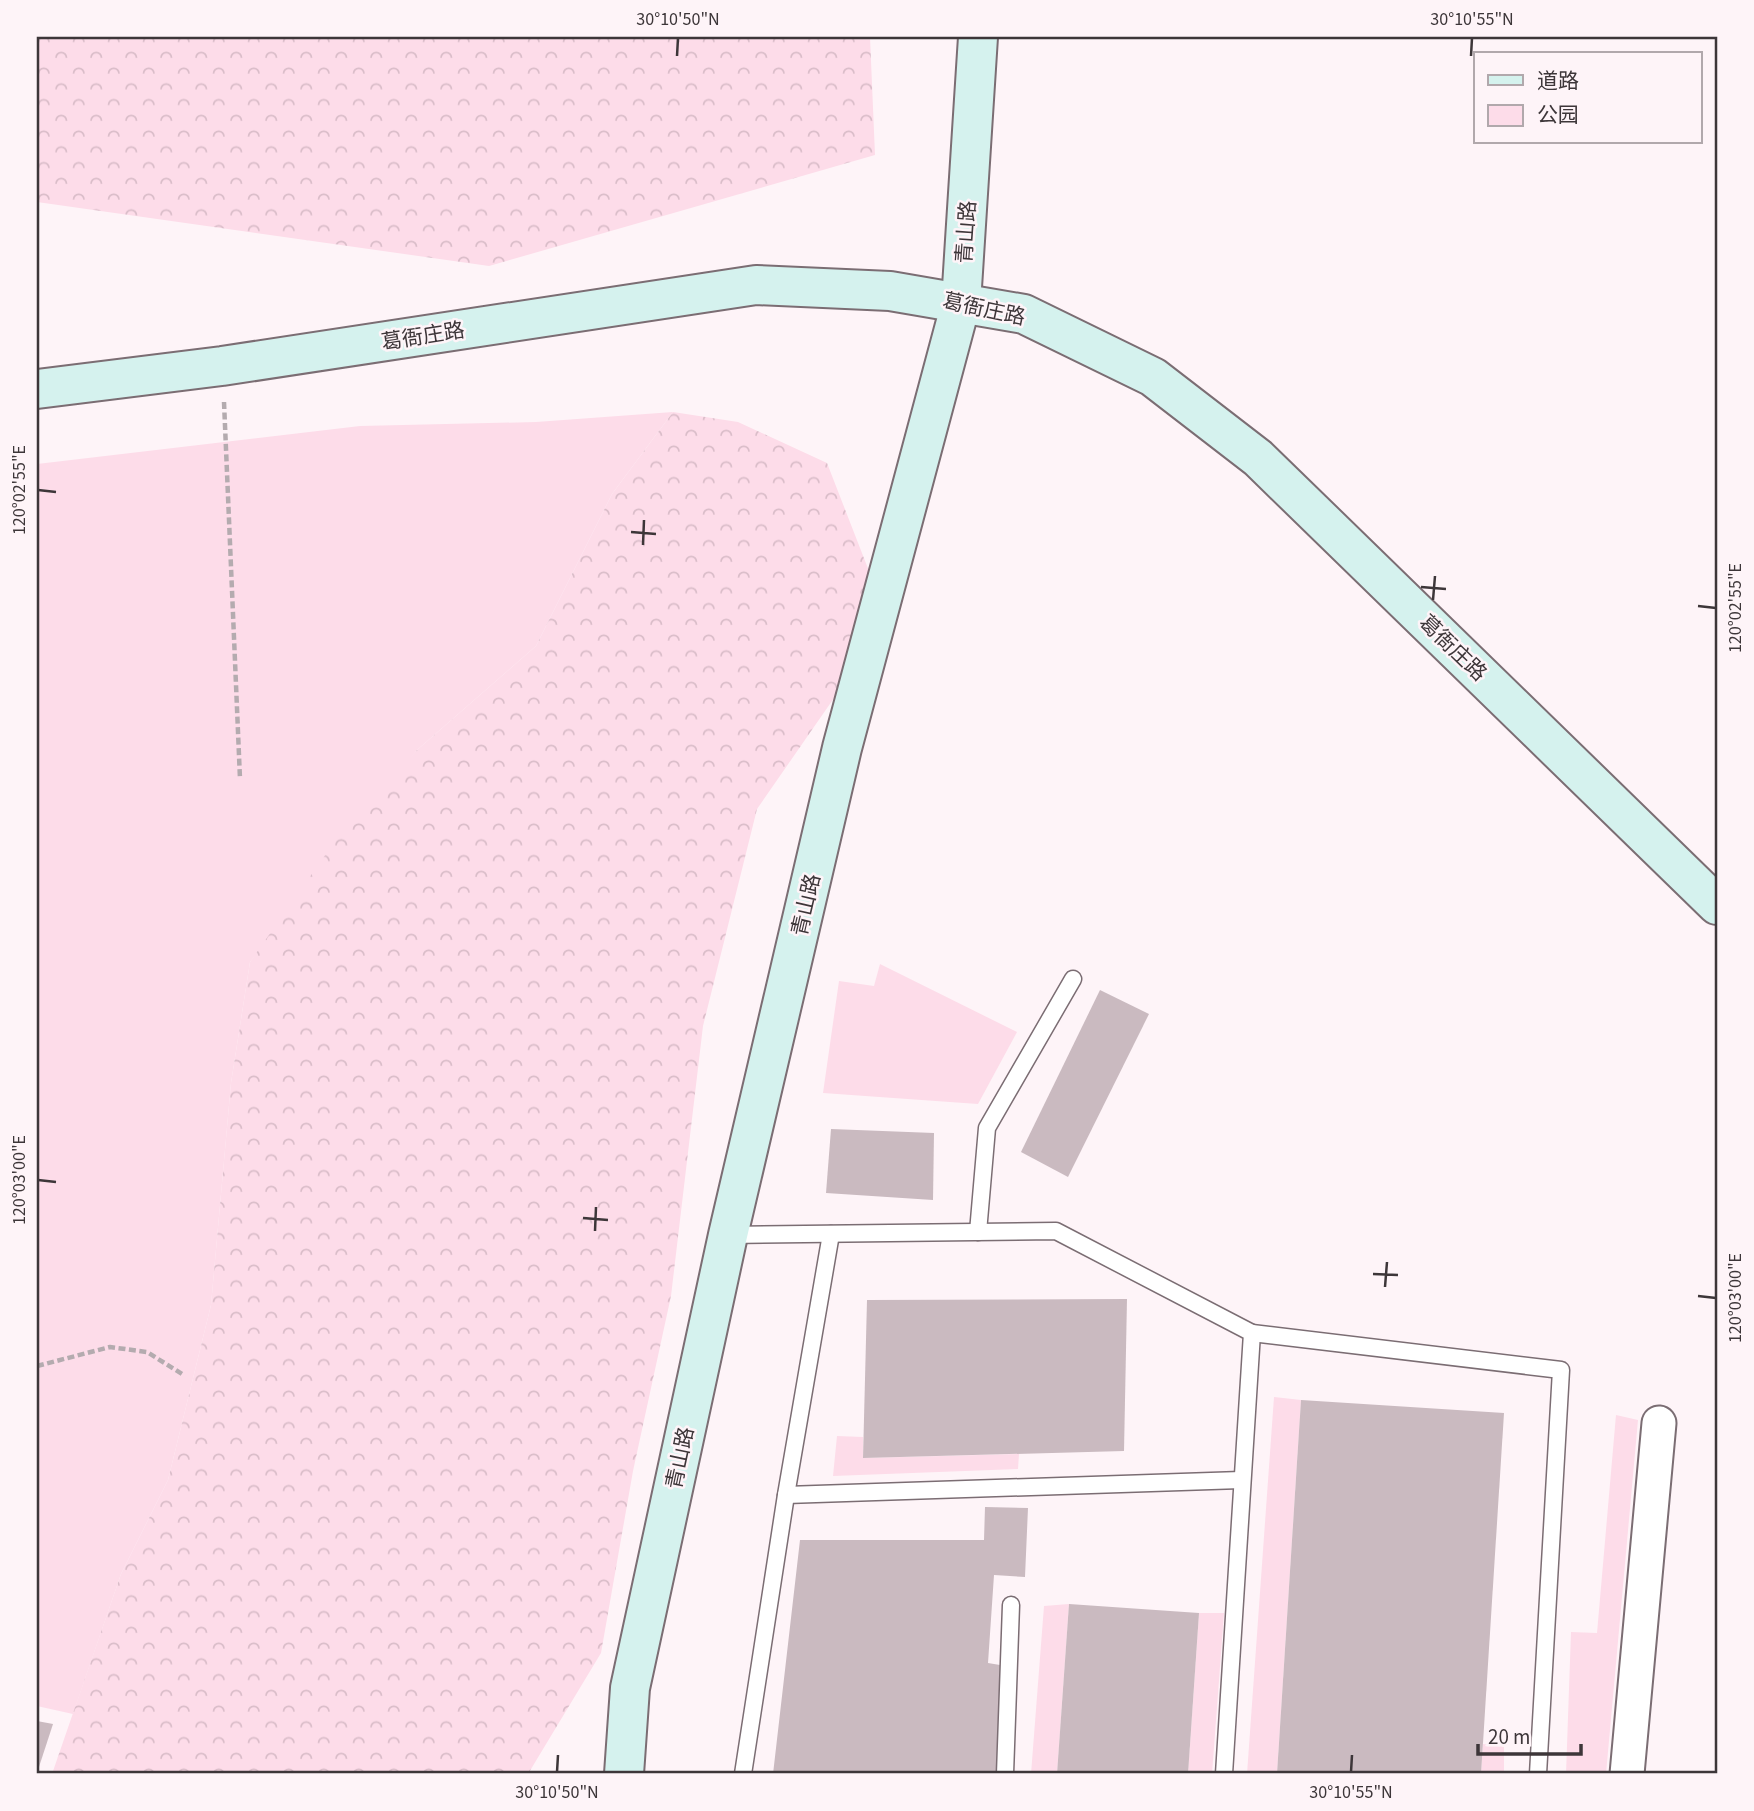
<svg xmlns="http://www.w3.org/2000/svg" width="1754" height="1811" viewBox="0 0 1754 1811" font-family="'Source Sans 3','Noto Sans SC',sans-serif">
<defs>
<pattern id="forest-crowns" width="20" height="18" patternUnits="userSpaceOnUse" patternTransform="scale(1.75)"><rect width="20" height="18" fill="#fddce9"/><path d="M2 6a3 3 0 1 1 6 0M12 15a3 3 0 1 1 6 0" fill="none" stroke="#dabdc9"/></pattern>
</defs>
<rect width="100%" height="100%" fill="#fef4f8"/>
<!-- green -->
<g fill="#fddce9">
<path d="M 673,412 L 612,494 L 536,646 L 417,750 L 250,962 L 231,1083 L 211,1305 L 168,1480 L 121,1574 L 73,1714 L 37,1706 L 37,464 L 360,426 L 536,422 Z"/>
<path d="M 880,964 L 1017,1032 L 978,1104 L 823,1093 L 839,981 L 874,986 Z"/>
<path d="M 1274,1397 L 1301,1400 L 1277,1774 L 1247,1774 Z"/>
<path d="M 1616,1415 L 1638,1420 L 1606,1774 L 1566,1774 L 1571,1632 L 1597,1633 Z"/>
<path d="M 837,1436 L 863,1437 L 863,1458 L 1019,1454 L 1018,1469 L 833,1476 Z"/>
<path d="M 1069,1604 L 1057,1774 L 1031,1774 L 1044,1606 Z"/>
<path d="M 1199,1613 L 1224,1613 L 1212,1774 L 1188,1774 Z"/>
<path d="M 1483,1744 L 1504,1747 L 1504,1774 L 1481,1774 Z"/>
</g>
<!-- forest -->
<g fill="url(#forest-crowns)">
<path d="M 37,37 L 870,37 L 875,155 L 489,266 L 37,202 Z"/>
<path d="M 673,412 L 738,422 L 827,463 L 874,584 L 841,688 L 757,809 L 703,1026 L 671,1296 L 633,1471 L 601,1653 L 528,1774 L 52,1774 L 121,1574 L 168,1480 L 211,1305 L 231,1083 L 250,962 L 335,841 L 417,750 L 536,646 L 612,494 Z"/>
</g>
<!-- building -->
<g fill="#cabac0">
<path d="M 1100,990 L 1149,1014 L 1068,1177 L 1021,1152 Z"/>
<path d="M 831,1129 L 934,1133 L 933,1200 L 826,1193 Z"/>
<path d="M 1127,1299 L 1124,1451 L 863,1458 L 867,1300 Z"/>
<path d="M 1301,1400 L 1504,1413 L 1481,1774 L 1277,1774 Z"/>
<path d="M 985,1507 L 1028,1508 L 1025,1577 L 994,1575 L 988,1663 L 1000,1665 L 997,1774 L 773,1774 L 800,1540 L 984,1540 Z"/>
<path d="M 1069,1604 L 1199,1613 L 1188,1774 L 1057,1774 Z"/>
<path d="M 37,1721 L 53,1724 L 37,1773 Z"/>
</g>
<g fill="none" stroke-linecap="round" stroke-linejoin="round">
<defs>
<g id="lane">
<path d="M 978,1232 L 987,1128 L 1073,979"/>
<path d="M 728,1235 L 1056,1231 L 1252,1333 L 1224,1774"/>
<path d="M 1252,1333 L 1561,1370 L 1538,1774"/>
<path d="M 786,1495 L 1241,1480"/>
<path d="M 743,1774 L 786,1495 L 831,1234"/>
<path d="M 1005,1774 L 1011,1605"/>
</g>
<path id="street" d="M 1627,1774 L 1659,1423"/>
<g id="secondary">
<path d="M 37,389 L 222,366 L 756,285 L 890,291 L 1024,314 L 1153,377 L 1258,458 L 1717,905"/>
<path d="M 624,1774 L 630,1688 L 728,1235 L 842,748 L 961,303 L 978,37"/>
</g>
</defs>
<!-- lane casing -->
<use href="#lane" stroke="#7b6d73" stroke-width="19"/>
<!-- street casing -->
<use href="#street" stroke="#7b6d73" stroke-width="37"/>
<!-- secondary casing -->
<use href="#secondary" stroke="#7b6d73" stroke-width="42"/>
<!-- path -->
<g stroke="#b4abaf" stroke-width="4.5" stroke-dasharray="7 3.5" stroke-linecap="butt">
<path d="M 224,402 L 240,779"/>
<path d="M 37,1366 L 110,1347 L 147,1352 L 182,1374"/>
</g>
<!-- lane -->
<use href="#lane" stroke="#fff" stroke-width="16"/>
<!-- street -->
<use href="#street" stroke="#fff" stroke-width="33"/>
<!-- secondary -->
<use href="#secondary" stroke="#d5f2ee" stroke-width="38"/>
</g>
<!-- ticks -->
<path fill="none" stroke="#3d3639" stroke-width="2.5" d="M 677,56 L 678,38M 1471,56 L 1472,38M 38,490 L 56,492M 631,532 L 656,534M 643,545 L 644,520M 1421,587 L 1446,589M 1433,600 L 1435,576M 1698,606 L 1716,608M 38,1180 L 56,1182M 583,1218 L 608,1220M 595,1231 L 596,1207M 1373,1274 L 1398,1275M 1385,1287 L 1387,1262M 1698,1296 L 1716,1298M 557,1772 L 558,1755M 1351,1772 L 1352,1755"/>
<g text-anchor="middle" dominant-baseline="central" stroke-width="5" stroke-linejoin="round" paint-order="stroke">
<!-- street labels -->
<g font-size="21" fill="#3d3639" stroke="#fef4f8">
<text transform="translate(966 232) rotate(-86)">青山路</text>
<text transform="translate(984 309) rotate(12)">葛衙庄路</text>
<text transform="translate(423 336) rotate(-9)">葛衙庄路</text>
<text transform="translate(1453 648) rotate(44)">葛衙庄路</text>
<text transform="translate(806 905) rotate(-77)">青山路</text>
<text transform="translate(680 1458) rotate(-78)">青山路</text>
</g>
</g>
<!-- border -->
<rect width="1754" height="1811" fill="none" stroke="#fef4f8" stroke-width="77"/>
<!-- legend -->
<rect x="1474" y="52" width="228" height="91" fill="#fef4f8" stroke="#b1a8ac" stroke-width="2"/>
<rect x="1488" y="75" width="35" height="10" fill="#d5f2ee" stroke="#b1a8ac" stroke-width="2"/>
<text x="1537" y="88" font-size="21" fill="#3d3639">道路</text>
<rect x="1488" y="105" width="35" height="21" fill="#fddce9" stroke="#b1a8ac" stroke-width="2"/>
<text x="1537" y="122" font-size="21" fill="#3d3639">公园</text>
<!-- scale -->
<path d="M1478 1744v10h103v-10" fill="none" stroke="#3d3639" stroke-width="3.5"/>
<text x="1488" y="1744" font-size="21" fill="#3d3639" stroke="#fef4f8" stroke-width="5" paint-order="stroke">20 m</text>
<rect x="38" y="38" width="1678" height="1734" fill="none" stroke="#3d3639" stroke-width="2.5"/>
<g font-size="18" text-anchor="middle" fill="#3d3639">
<text x="678" y="25">30°10'50"N</text>
<text x="1472" y="25">30°10'55"N</text>
<text transform="translate(19 490) rotate(-90)" y="6">120°02'55"E</text>
<text transform="translate(1735 608) rotate(-90)" y="6">120°02'55"E</text>
<text transform="translate(19 1180) rotate(-90)" y="6">120°03'00"E</text>
<text transform="translate(1735 1298) rotate(-90)" y="6">120°03'00"E</text>
<text x="557" y="1798">30°10'50"N</text>
<text x="1351" y="1798">30°10'55"N</text>
</g>
</svg>
